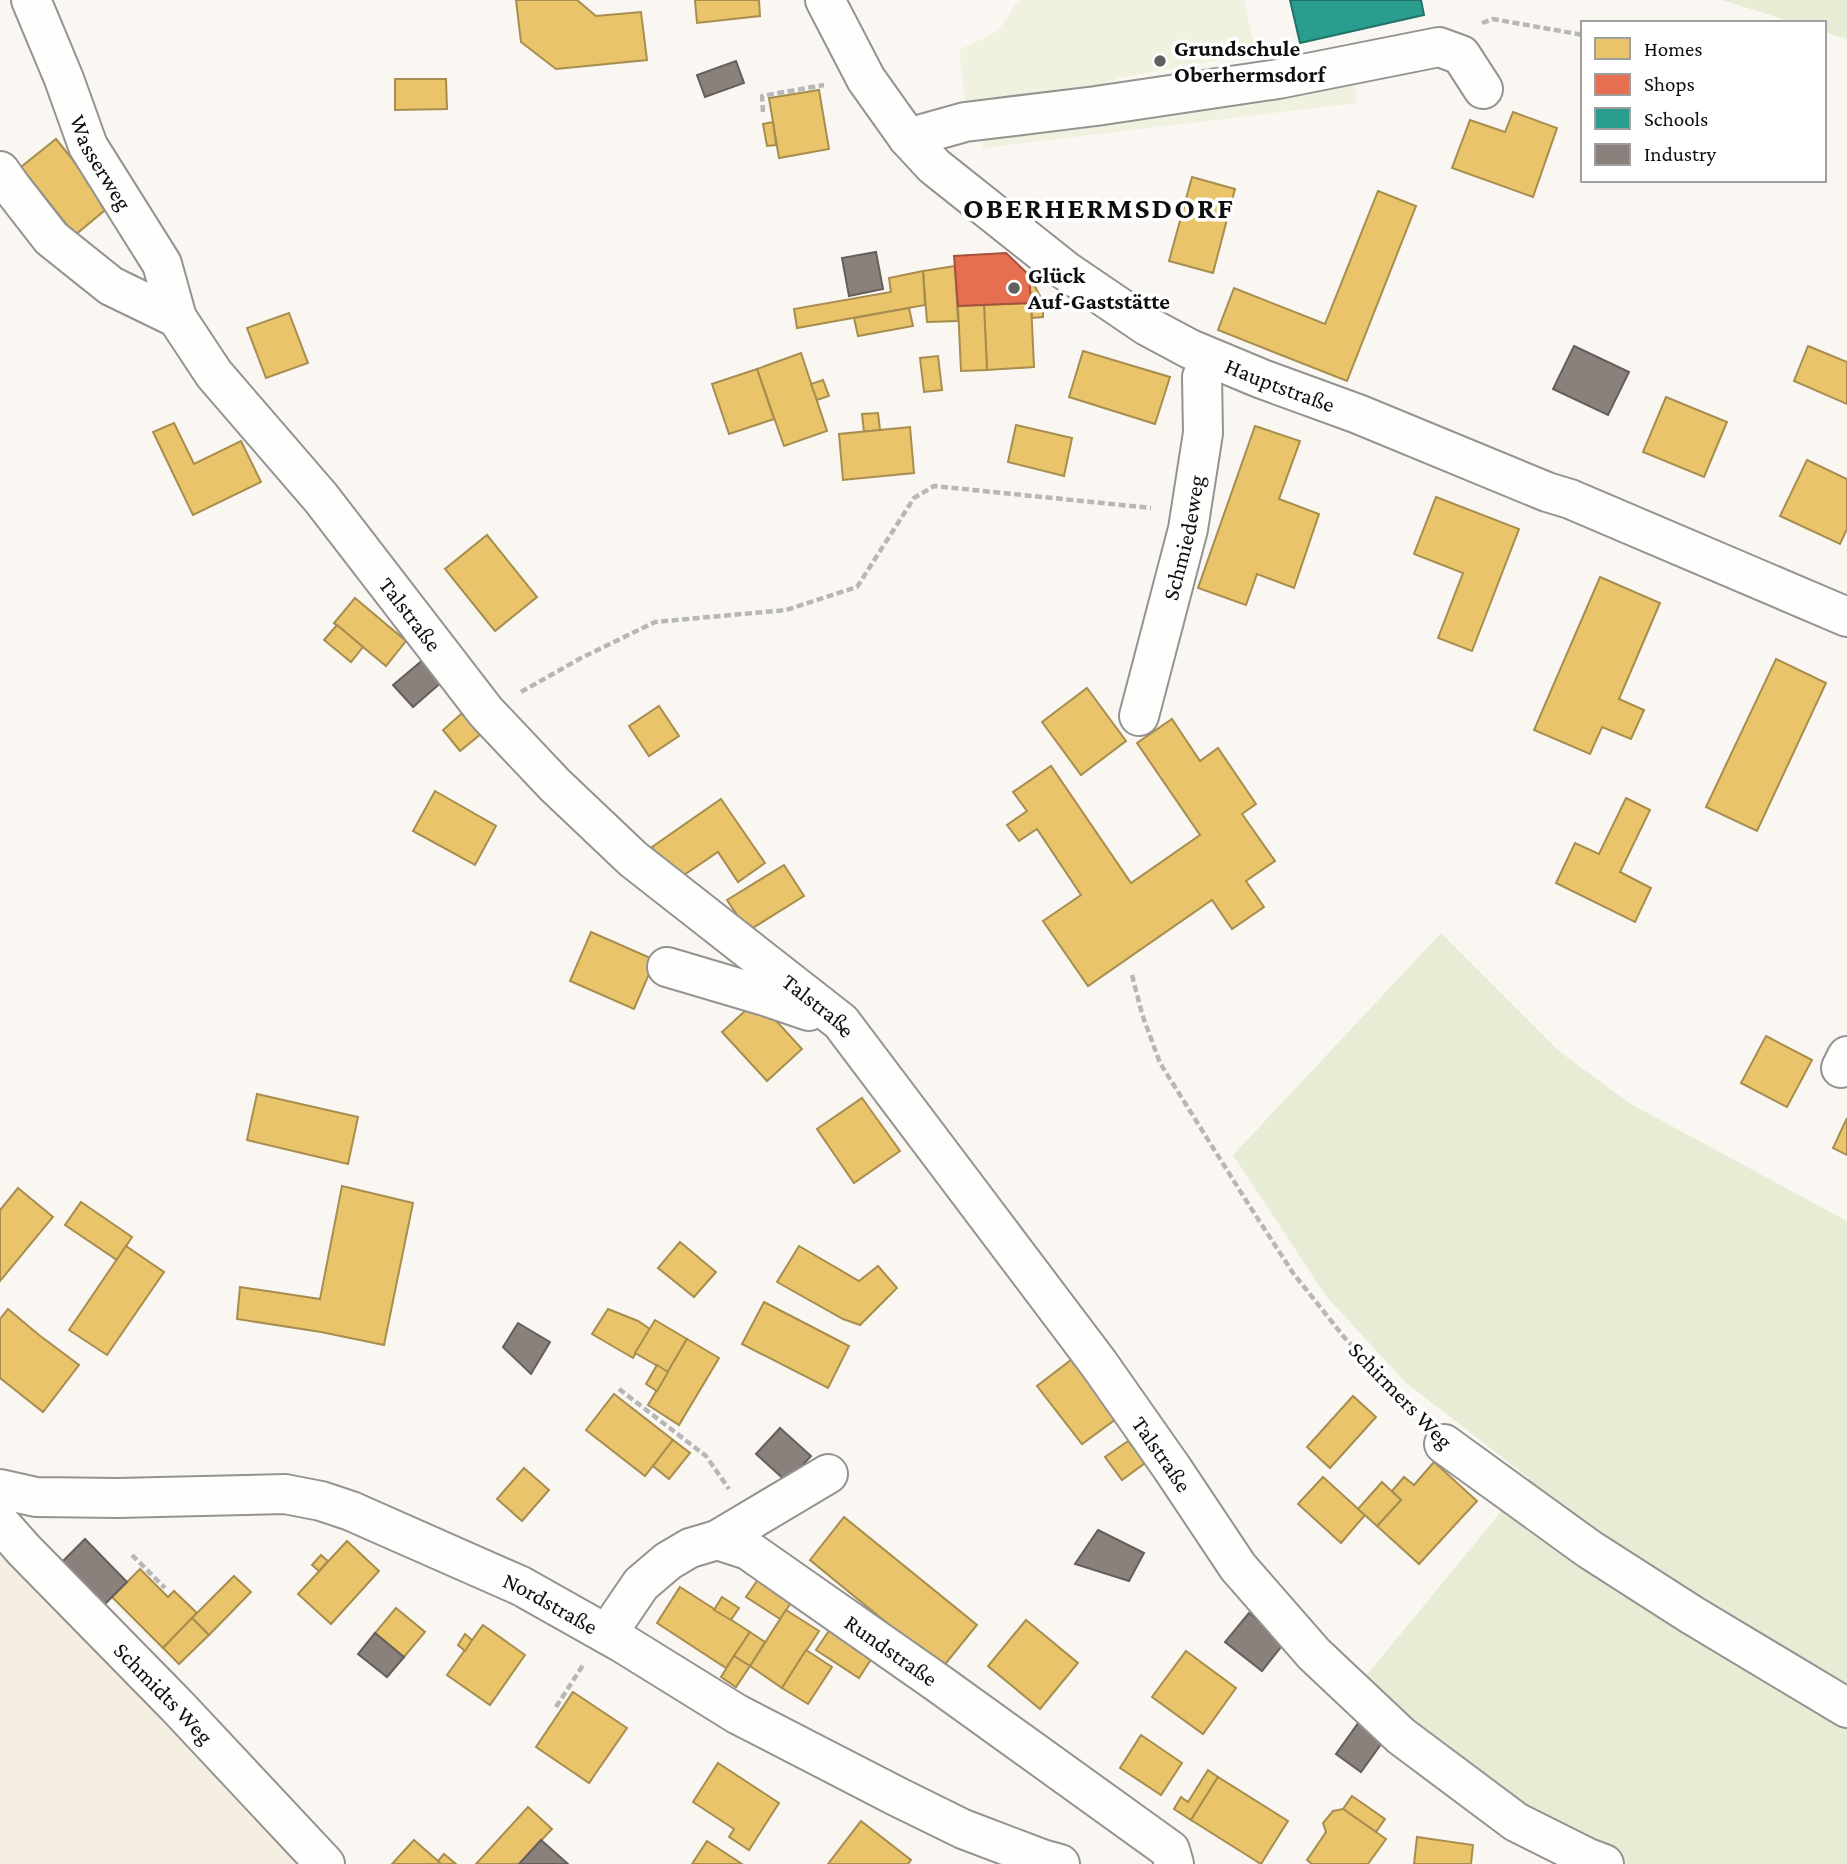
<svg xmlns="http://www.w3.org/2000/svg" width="1847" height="1864" viewBox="0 0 1847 1864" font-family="'Crimson Pro',serif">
<rect width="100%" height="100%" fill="#faf7f3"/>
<!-- farmland -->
<path fill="#f5efe1" d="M 0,1546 L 303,1864 L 0,1864 Z"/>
<!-- green -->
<g fill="#e7edd5">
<path d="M 1722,0 L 1847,0 L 1847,39 L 1824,32 L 1824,23 L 1795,23 Z"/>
<path d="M 1441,933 L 1560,1052 L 1629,1103 L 1847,1221 L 1847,1697 L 1520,1490 L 1529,1478 L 1405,1382 L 1326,1296 L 1233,1155 Z"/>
<path d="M 1508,1503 L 1847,1716 L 1847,1864 L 1628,1864 L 1517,1815 L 1357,1687 Z"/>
</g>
<!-- pitch -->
<g fill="#f0f1df">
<path d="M 1020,0 L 1244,0 L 1256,54 L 1119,78 L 1101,86 L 966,104 L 959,50 L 998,31 L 1017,2 Z"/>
<path d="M 1355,85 L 1357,103 L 983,148 L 981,130 Z"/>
</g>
<!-- homes -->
<g fill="#e9c46a" stroke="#a78d4e" stroke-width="2">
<path d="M 516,0 L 577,0 L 596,16 L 641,12 L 647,60 L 556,69 L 521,42 Z"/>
<path d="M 695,0 L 759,0 L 760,16 L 697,23 Z"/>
<path d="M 395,79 L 446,79 L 447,109 L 395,110 Z"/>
<path d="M 819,90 L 829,149 L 779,158 L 769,98 Z"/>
<path d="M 1513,112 L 1557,128 L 1533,197 L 1452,168 L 1470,120 L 1505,132 Z"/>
<path d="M 773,122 L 776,145 L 767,146 L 763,124 Z"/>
<path d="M 56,139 L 110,206 L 75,235 L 21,167 Z"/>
<path d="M 1192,177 L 1235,189 L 1213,273 L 1169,261 Z"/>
<path d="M 1378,191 L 1416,206 L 1347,381 L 1218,330 L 1234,288 L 1325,324 Z"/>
<path d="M 955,266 L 958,321 L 927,322 L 923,271 Z"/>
<path d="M 923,271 L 925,305 L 797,328 L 794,309 L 891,292 L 889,278 Z"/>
<path d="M 1029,275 L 1043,302 L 1031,303 Z"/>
<path d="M 1043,302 L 1043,317 L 1032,318 L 1031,303 Z"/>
<path d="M 1031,303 L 1034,367 L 987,370 L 984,305 Z"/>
<path d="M 984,305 L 987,370 L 961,371 L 958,306 Z"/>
<path d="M 909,308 L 913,326 L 858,336 L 854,318 Z"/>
<path d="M 289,313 L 308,363 L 266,378 L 247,328 Z"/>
<path d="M 1808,346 L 1847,362 L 1847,404 L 1794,381 Z"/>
<path d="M 1083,351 L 1170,377 L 1155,424 L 1069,397 Z"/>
<path d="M 801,353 L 827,431 L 784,446 L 757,369 Z"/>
<path d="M 938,356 L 942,390 L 924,392 L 920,358 Z"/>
<path d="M 757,369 L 774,419 L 729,434 L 712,384 Z"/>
<path d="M 823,380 L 829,396 L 817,400 L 811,384 Z"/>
<path d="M 1666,397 L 1727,422 L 1704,477 L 1643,452 Z"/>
<path d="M 878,413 L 880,430 L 864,432 L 862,414 Z"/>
<path d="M 174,423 L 194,464 L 241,441 L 261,482 L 193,515 L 153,432 Z"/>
<path d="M 1016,425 L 1072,438 L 1064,476 L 1008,462 Z"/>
<path d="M 1255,426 L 1300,441 L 1279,499 L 1319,514 L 1294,588 L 1257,574 L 1246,605 L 1198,588 Z"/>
<path d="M 910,427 L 914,473 L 843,480 L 839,434 Z"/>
<path d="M 1807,460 L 1847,479 L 1847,529 L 1840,544 L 1780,516 Z"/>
<path d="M 1436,497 L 1519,529 L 1472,651 L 1438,638 L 1463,573 L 1414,554 Z"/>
<path d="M 487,535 L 537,597 L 495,631 L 445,569 Z"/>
<path d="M 1600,577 L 1660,603 L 1619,699 L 1644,710 L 1631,739 L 1602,727 L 1590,754 L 1534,730 Z"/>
<path d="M 355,598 L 406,641 L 386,666 L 334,623 Z"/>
<path d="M 337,625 L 363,647 L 351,662 L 324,640 Z"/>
<path d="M 1776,659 L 1826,683 L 1757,831 L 1706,807 Z"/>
<path d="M 1087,688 L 1126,741 L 1081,775 L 1042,722 Z"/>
<path d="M 659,706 L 679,736 L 649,756 L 629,726 Z"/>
<path d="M 469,707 L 487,729 L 460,751 L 443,730 Z"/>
<path d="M 1172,719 L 1200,761 L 1218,748 L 1256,804 L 1242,814 L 1275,861 L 1246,881 L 1264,907 L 1232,929 L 1212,900 L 1088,986 L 1043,921 L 1081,895 L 1037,829 L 1019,841 L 1007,825 L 1027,811 L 1013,792 L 1051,766 L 1131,883 L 1200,835 L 1137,743 Z"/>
<path d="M 435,791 L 496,826 L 475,865 L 413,831 Z"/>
<path d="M 1626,798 L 1650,810 L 1620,872 L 1651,888 L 1635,922 L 1556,883 L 1575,843 L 1599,854 Z"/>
<path d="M 721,799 L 765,863 L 738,882 L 718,852 L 675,881 L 652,847 Z"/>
<path d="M 784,865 L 804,896 L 748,931 L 727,900 Z"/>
<path d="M 591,932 L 655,960 L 634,1009 L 570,981 Z"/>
<path d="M 757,1000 L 802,1049 L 767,1081 L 722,1032 Z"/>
<path d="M 1766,1036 L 1812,1060 L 1787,1107 L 1741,1083 Z"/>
<path d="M 257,1094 L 358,1117 L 348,1164 L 247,1140 Z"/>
<path d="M 862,1098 L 900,1151 L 854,1183 L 817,1129 Z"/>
<path d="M 1847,1118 L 1847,1155 L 1833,1148 Z"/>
<path d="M 342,1186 L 413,1203 L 384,1345 L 321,1332 L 237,1319 L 240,1287 L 320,1299 Z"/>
<path d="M 18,1188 L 53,1217 L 0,1281 L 0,1210 Z"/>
<path d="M 81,1202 L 132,1237 L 117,1260 L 65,1225 Z"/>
<path d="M 680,1242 L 716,1272 L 694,1297 L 658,1268 Z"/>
<path d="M 126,1246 L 164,1272 L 107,1355 L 69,1330 Z"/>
<path d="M 799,1246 L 859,1281 L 878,1266 L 897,1288 L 860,1325 L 843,1319 L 777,1282 Z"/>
<path d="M 764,1302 L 849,1346 L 828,1388 L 742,1344 Z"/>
<path d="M 8,1309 L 39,1335 L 79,1365 L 43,1412 L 0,1378 L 0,1319 Z"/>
<path d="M 608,1309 L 638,1321 L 650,1329 L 633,1358 L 592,1334 Z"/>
<path d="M 655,1320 L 687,1339 L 668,1372 L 635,1353 Z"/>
<path d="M 687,1339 L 719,1358 L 679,1425 L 648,1405 Z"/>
<path d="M 1071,1360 L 1116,1419 L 1082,1444 L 1037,1386 Z"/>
<path d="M 657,1365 L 668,1372 L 657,1391 L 646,1384 Z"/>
<path d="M 614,1394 L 673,1440 L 645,1476 L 586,1430 Z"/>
<path d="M 1353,1396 L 1376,1417 L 1330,1468 L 1307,1447 Z"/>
<path d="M 673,1440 L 690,1453 L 669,1479 L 653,1466 Z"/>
<path d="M 1128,1441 L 1145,1463 L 1122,1480 L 1105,1457 Z"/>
<path d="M 1434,1462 L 1477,1501 L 1419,1564 L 1377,1526 L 1401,1500 L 1392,1491 L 1404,1477 L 1414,1485 Z"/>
<path d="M 524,1468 L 549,1490 L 522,1521 L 497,1499 Z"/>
<path d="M 1323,1477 L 1365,1515 L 1341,1543 L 1298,1504 Z"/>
<path d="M 1382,1482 L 1401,1500 L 1377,1526 L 1358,1509 Z"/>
<path d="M 844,1517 L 977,1625 L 942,1668 L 810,1560 Z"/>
<path d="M 347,1541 L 379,1571 L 331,1624 L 298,1594 Z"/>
<path d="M 321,1555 L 328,1561 L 319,1571 L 312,1565 Z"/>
<path d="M 140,1569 L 168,1597 L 174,1591 L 197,1613 L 163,1648 L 112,1597 Z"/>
<path d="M 761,1575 L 795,1597 L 780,1619 L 746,1597 Z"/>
<path d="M 234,1576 L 251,1592 L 209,1635 L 192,1618 Z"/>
<path d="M 680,1587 L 750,1632 L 726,1668 L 657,1623 Z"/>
<path d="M 722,1597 L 739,1608 L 731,1620 L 714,1610 Z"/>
<path d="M 396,1608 L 425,1632 L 404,1657 L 375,1633 Z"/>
<path d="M 786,1610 L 819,1631 L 782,1688 L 750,1666 Z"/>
<path d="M 192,1618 L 209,1635 L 179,1664 L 163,1648 Z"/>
<path d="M 1026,1620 L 1078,1663 L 1040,1709 L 988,1666 Z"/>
<path d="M 835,1622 L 877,1650 L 859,1678 L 816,1650 Z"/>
<path d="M 483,1625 L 525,1655 L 490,1705 L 447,1675 Z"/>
<path d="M 750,1632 L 765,1642 L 750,1666 L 734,1656 Z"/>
<path d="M 465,1634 L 472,1640 L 465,1651 L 458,1645 Z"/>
<path d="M 806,1650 L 832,1667 L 808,1704 L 782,1688 Z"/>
<path d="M 1186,1651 L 1236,1688 L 1203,1734 L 1152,1697 Z"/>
<path d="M 734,1656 L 750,1666 L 736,1687 L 721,1677 Z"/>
<path d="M 573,1692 L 627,1728 L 589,1783 L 536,1747 Z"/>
<path d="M 1141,1735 L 1182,1763 L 1161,1795 L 1120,1768 Z"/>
<path d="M 718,1763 L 779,1803 L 749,1850 L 729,1837 L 734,1829 L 693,1802 Z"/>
<path d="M 1208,1770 L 1218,1777 L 1191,1820 L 1174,1809 L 1181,1797 L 1188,1802 Z"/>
<path d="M 1218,1777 L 1288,1821 L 1261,1864 L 1191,1820 Z"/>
<path d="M 1352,1796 L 1385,1819 L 1376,1832 L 1343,1809 Z"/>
<path d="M 528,1807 L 552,1829 L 519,1864 L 476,1864 Z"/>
<path d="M 1343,1809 L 1386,1839 L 1368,1864 L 1312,1864 L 1307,1860 L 1326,1832 L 1323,1823 L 1333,1811 Z"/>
<path d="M 861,1821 L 911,1860 L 908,1864 L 828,1864 Z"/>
<path d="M 1417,1837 L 1473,1845 L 1471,1864 L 1414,1864 Z"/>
<path d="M 414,1840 L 438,1861 L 441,1864 L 392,1864 Z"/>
<path d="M 707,1841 L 742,1864 L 692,1864 Z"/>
<path d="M 444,1854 L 456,1864 L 441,1864 L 438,1861 Z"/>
</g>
<!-- shops -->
<path fill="#e76f51" stroke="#a6523d" stroke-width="2" d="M 1006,253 L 1029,275 L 1031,303 L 958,306 L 954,256 Z"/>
<!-- schools -->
<path fill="#2a9d8f" stroke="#227268" stroke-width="2" d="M 1290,0 L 1421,0 L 1424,15 L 1300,43 Z"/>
<!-- industry -->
<g fill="#8a817c" stroke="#655e5b" stroke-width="2">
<path d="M 736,61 L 744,83 L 705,97 L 697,75 Z"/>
<path d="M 876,252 L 883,289 L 849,296 L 842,258 Z"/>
<path d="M 1574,346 L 1629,372 L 1608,415 L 1553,389 Z"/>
<path d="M 424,659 L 443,681 L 413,707 L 393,685 Z"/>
<path d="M 518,1323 L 550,1342 L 531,1374 L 503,1347 Z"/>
<path d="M 780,1428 L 811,1456 L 787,1482 L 756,1454 Z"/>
<path d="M 1098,1530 L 1144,1553 L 1129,1581 L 1075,1564 Z"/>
<path d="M 85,1539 L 127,1582 L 104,1605 L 61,1563 Z"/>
<path d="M 1249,1613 L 1285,1642 L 1262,1671 L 1225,1642 Z"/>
<path d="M 375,1633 L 404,1657 L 387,1677 L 358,1654 Z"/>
<path d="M 1359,1722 L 1384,1740 L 1361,1772 L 1336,1754 Z"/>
<path d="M 541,1840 L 568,1864 L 519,1864 Z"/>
</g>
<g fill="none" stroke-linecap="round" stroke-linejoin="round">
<defs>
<g id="minor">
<path id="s1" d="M 31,0 L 64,79 L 88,146 L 162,264 L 177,318"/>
<path id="s2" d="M 825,0 L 866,79 L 908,138 L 934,166 L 1066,271 L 1147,326 L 1190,349 L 1262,379 L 1358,414 L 1547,492 L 1570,499 L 1847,617"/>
<path d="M 908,138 L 965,122 L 1096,106 L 1278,79 L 1439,47 L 1461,55 L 1483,89"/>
<path id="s3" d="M 0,171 L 12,188 L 51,238 L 111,286 L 177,318 L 214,374 L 321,498 L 486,712 L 555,785 L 633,859 L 841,1022 L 1099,1364 L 1172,1468 L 1238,1567 L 1314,1654 L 1401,1736 L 1516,1822 L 1588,1858 L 1604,1864"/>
<path id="s4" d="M 1139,716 L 1188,529 L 1203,433 L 1202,377 L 1211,359"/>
<path d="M 667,967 L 765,996 L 809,1011"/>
<path d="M 1841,1068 L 1847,1056"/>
<path d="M 1444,1444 L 1589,1549 L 1692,1615 L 1847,1708"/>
<path id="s5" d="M 0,1489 L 36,1497 L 117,1498 L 285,1494 L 321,1501 L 351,1511 L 521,1586 L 624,1644 L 737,1714 L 896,1796 L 963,1829 L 1042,1859 L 1060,1864"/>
<path id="s6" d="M 0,1523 L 24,1550 L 177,1706 L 325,1864"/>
<path d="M 717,1540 L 828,1474"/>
<path id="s7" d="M 607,1634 L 641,1584 L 668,1561 L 690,1548 L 717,1540 L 748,1550 L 938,1683 L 1170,1850 L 1174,1864"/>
</g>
</defs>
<!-- minor casing -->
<use href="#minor" stroke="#949391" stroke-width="42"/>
<!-- path -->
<g stroke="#b8b7b7" stroke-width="4.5" stroke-dasharray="7 3.5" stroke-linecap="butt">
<path d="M 1482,23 L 1493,19 L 1583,35"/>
<path d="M 763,112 L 762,96 L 824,85"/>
<path d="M 521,692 L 581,658 L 655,622 L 786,610 L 857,587 L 914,498 L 934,486 L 1151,508"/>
<path d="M 1132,975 L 1142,1014 L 1160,1063 L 1247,1202 L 1293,1273 L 1344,1337 L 1416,1416"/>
<path d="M 619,1389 L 706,1456 L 729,1489"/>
<path d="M 132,1555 L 165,1588"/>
<path d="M 556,1707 L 583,1665"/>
</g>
<!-- minor -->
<use href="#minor" stroke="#fefefd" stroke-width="38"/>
</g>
<!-- markers -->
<g fill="#61605e" stroke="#fff" stroke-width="2.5">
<circle cx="1160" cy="61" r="7"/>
<circle cx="1014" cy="288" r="7"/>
</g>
<g text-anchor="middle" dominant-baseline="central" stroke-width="7" stroke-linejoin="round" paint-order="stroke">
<!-- poi labels -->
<g font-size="23" font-weight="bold" fill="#0e0e0e" stroke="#fff" text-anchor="start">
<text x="1174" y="48">Grundschule<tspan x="1174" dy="26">Oberhermsdorf</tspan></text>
<text x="1028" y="275">Glück<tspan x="1028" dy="26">Auf-Gaststätte</tspan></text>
</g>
<!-- street labels -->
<g font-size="23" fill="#0e0e0e" stroke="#fff">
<text stroke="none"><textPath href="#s1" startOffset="177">Wasserweg</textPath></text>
<text stroke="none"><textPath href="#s2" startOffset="612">Hauptstraße</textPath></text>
<text stroke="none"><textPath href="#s4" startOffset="184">Schmiedeweg</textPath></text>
<text stroke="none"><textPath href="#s3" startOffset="612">Talstraße</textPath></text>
<text stroke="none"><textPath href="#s3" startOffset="1180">Talstraße</textPath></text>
<text transform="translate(1401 1395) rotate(46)">Schirmers Weg</text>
<text stroke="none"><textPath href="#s3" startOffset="1746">Talstraße</textPath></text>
<text stroke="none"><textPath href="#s5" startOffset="574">Nordstraße</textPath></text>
<text stroke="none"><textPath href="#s7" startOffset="357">Rundstraße</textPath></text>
<text stroke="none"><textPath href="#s6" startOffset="236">Schmidts Weg</textPath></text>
</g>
<!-- district labels -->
<g font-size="30" font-weight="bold" letter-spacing="2" fill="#0e0e0e" stroke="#fff">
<text x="1099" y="207">OBERHERMSDORF</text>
</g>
</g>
<!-- legend -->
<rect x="1581" y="21" width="245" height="161" fill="#ffffff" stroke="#9f9f9f" stroke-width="2"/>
<rect x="1595" y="38" width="35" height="21" fill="#e9c46a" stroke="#9f9f9f" stroke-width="2"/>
<text x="1644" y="56" font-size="21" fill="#0e0e0e">Homes</text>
<rect x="1595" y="74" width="35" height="21" fill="#e76f51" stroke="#9f9f9f" stroke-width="2"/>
<text x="1644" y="91" font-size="21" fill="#0e0e0e">Shops</text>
<rect x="1595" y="108" width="35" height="21" fill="#2a9d8f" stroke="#9f9f9f" stroke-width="2"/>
<text x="1644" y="126" font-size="21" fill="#0e0e0e">Schools</text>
<rect x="1595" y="144" width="35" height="21" fill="#8a817c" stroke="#9f9f9f" stroke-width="2"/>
<text x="1644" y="161" font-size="21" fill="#0e0e0e">Industry</text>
</svg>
